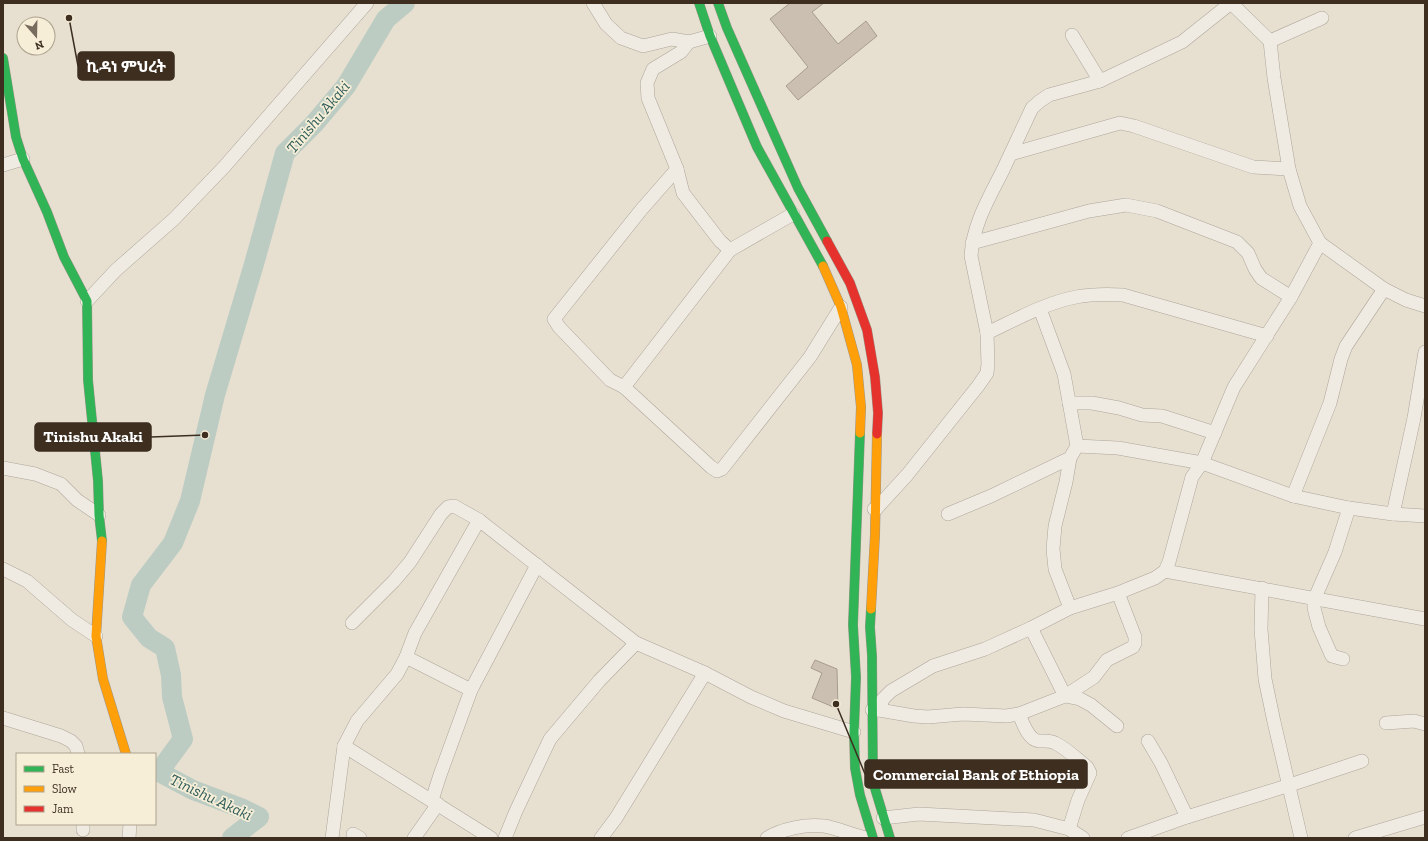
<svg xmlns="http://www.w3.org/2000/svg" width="1428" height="841" viewBox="0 0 1428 841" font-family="'Zilla Slab','Noto Sans Ethiopic',serif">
<rect width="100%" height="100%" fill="#e7e0d1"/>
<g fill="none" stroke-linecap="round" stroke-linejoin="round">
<!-- river -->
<path stroke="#bcccc2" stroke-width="20" d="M 232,838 L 259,817 L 241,808 L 193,790 L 159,772 L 183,739 L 172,697 L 171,675 L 165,648 L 149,638 L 132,617 L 141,585 L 173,543 L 190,501 L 215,395 L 254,264 L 285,153 L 314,124 L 346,86 L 386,19 L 405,3"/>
</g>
<!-- building -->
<g fill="#cbbfb2" stroke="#a89c90">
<path d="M 790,3 L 824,3 L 812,12 L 838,44 L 866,21 L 877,36 L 798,100 L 786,86 L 808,67 L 770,19 Z"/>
<path d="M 815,660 L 837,669 L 838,709 L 812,698 L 822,673 L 811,668 Z"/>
</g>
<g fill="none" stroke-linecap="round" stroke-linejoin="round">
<defs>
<g id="street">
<path d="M 593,3 L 606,24 L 621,38 L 643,46 L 672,39 L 689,42 L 710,36"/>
<path d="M 1231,3 L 1270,41 L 1274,78 L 1289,169 L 1300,206 L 1320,243 L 1384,289 L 1406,300 L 1425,306"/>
<path d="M 1072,35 L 1100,81"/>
<path d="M 1270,41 L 1322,18"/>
<path d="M 689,42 L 681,52 L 653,69 L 647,83 L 648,98 L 677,169 L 683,193 L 720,241 L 730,250"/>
<path d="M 1011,154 L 1120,123 L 1134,126 L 1253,167 L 1289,169"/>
<path d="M 3,165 L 23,159"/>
<path d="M 677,169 L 641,210 L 554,319 L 559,327 L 610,380 L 624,387 L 711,467 L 717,471 L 722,469 L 810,357 L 841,307"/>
<path d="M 972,243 L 1089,211 L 1126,205 L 1157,211 L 1237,242 L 1248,253 L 1255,269 L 1261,278 L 1291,297"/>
<path d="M 87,301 L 116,270 L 174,219 L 224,167 L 367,3"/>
<path d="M 987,333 C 1015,320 1045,303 1076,297 C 1092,294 1107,294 1123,295 L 1267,336"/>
<path d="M 624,387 L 730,250 L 793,214"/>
<path d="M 1069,403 L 1092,403 L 1119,408 L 1142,415 L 1162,416 L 1215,433"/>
<path d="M 1077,446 L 1118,448 L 1202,463 L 1293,496 L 1349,508 L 1393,514 L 1425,516"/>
<path d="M 3,468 L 35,474 L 61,484 L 77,500 L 99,515"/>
<path d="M 1293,496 L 1330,403 L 1341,359 L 1346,346 L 1384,289"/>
<path d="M 874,509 L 876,509 L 907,475 L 978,386 L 987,373 L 988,364 L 987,333 L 971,256 C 973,224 989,198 1003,170 C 1013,149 1022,129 1032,108 L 1040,101 L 1049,95 L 1100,81 L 1182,42 L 1231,3"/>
<path d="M 948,514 L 991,496 L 1070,458 L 1077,446 L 1064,374 L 1040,309"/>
<path d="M 1393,514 L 1414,418 L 1425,352"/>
<path d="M 3,569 L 27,581 L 72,620 L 96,636"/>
<path d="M 1165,571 L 1425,619"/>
<path d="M 1262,588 L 1261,629 L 1265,679 L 1274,722 L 1301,838"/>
<path d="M 1070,608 L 1055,569 L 1053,549 L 1055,526 L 1066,482 L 1070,458"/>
<path d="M 352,623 L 394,581 L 410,562 L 441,514 L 448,507 L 454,506 L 479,520 L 636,643 L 705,673 L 751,697 L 784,711 L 854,732"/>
<path d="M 1031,628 L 1065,696 L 1094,677 L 1107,660 L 1133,647 L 1135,643 L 1135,637 L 1118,593"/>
<path d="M 406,657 L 471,690"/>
<path d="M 1343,659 L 1332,656 L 1330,652 L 1319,627 L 1314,608 L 1314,600 L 1335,552 L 1349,508"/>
<path d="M 872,710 L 879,710 L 883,699 L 891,691 L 933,666 L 985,649 L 1031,628 L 1070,608 L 1118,593 L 1155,578 L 1165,571 L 1169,562 L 1192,477 L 1202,463 L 1234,387 L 1291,297 L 1320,243"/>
<path d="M 879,710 L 914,716 L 928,717 L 963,714 L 1006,716 L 1019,714 L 1065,696 L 1080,699 L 1091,705 L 1117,726"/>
<path d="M 1019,714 C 1023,723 1028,740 1039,741 C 1045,741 1049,740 1055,743 C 1066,748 1077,759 1087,767 L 1090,773 L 1078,800 L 1069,829"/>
<path d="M 3,718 L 61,736 L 71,741 L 76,746 L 78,754"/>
<path d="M 1386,723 L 1414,721 L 1425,724"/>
<path d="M 1148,741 L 1161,763 L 1187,817"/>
<path d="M 344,746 L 491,838"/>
<path d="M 432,800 L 440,775 L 471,690 L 537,565"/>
<path d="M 883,818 L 919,814 L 1034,820 L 1069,829 L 1083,838"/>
<path d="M 83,824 L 83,830"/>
<path d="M 353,834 L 360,838"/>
<path d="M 129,838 L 130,824"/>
<path d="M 332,838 L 344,746 L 357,721 L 397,674 L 406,657 L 415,633 L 479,520"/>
<path d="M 414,838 L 438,804"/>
<path d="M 505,838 L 516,811 L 550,739 L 599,681 L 636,643"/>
<path d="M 601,838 L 616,818 L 705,673"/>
<path d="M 767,838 C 782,829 805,824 824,826 C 837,828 852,835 866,838"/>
<path d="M 1128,838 L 1187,817 L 1290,785 L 1362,761"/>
<path d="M 1355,838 L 1425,817"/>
</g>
<g id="fast">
<path d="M 699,3 L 710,36 L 757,147 L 823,266"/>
<path d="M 718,3 L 727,28 L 798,188 L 827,241"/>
<path d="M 3,58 L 16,137 L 23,159 L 47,212 L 64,257 L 87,301 L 88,380 L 98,481 L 99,515 L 102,541"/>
<path d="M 860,433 L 853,625 L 856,677 L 854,732 L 855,768 L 860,795 L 873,838"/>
<path d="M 871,609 L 870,627 L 872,656 L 873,782 L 890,838"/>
</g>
<g id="slow">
<path d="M 823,266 L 841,307 L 857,365 L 861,407 L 860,433"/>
<path d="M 102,541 L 96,636 L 103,679 L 126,754"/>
<path d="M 871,609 L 875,535 L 877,434"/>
</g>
<path id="jam" d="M 827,241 L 850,283 L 867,330 L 875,377 L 878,413 L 877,434"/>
</defs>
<!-- street casing -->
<use href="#street" stroke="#ada599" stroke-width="14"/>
<!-- fast casing -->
<use href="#fast" stroke="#9c958a" stroke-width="10"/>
<!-- slow casing -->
<use href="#slow" stroke="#9c958a" stroke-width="10"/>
<!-- jam casing -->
<use href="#jam" stroke="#9c958a" stroke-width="10"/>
<!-- street -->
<use href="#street" stroke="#efebe3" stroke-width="13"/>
<!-- fast -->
<use href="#fast" stroke="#30b455" stroke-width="9"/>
<!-- slow -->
<use href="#slow" stroke="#ff9f0a" stroke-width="9"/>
<!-- jam -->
<use href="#jam" stroke="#e5322d" stroke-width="9"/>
</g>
<g text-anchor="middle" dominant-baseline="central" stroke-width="3.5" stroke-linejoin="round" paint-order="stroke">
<!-- water labels -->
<g font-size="16" font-style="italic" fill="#2f5d5a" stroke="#f7eed8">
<text transform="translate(318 117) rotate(-50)">Tinishu Akaki</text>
<text transform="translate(211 797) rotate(25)">Tinishu Akaki</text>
</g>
</g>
<!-- callouts -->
<path fill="none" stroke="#3d2e20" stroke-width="1.5" d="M69 18L78 66M205 435L151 437M836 704L865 774"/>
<g fill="#3d2e20" stroke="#f7eed8" stroke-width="1.5">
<circle cx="69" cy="18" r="4"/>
<circle cx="205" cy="435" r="4"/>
<circle cx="836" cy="704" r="4"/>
</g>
<g fill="#3d2e20" stroke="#3d2e20" stroke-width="1.5">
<rect x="78" y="52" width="96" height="28" rx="4"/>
<rect x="35" y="423" width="116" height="28" rx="4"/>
<rect x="865" y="760" width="222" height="28" rx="4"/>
</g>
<g font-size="16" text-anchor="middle" font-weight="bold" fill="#fff">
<text x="126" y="72">ኪዳነ ምህረት</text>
<text x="93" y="442">Tinishu Akaki</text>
<text x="976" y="780">Commercial Bank of Ethiopia</text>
</g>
<!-- border -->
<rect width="1428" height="841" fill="none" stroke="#3d2e20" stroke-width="8"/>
<!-- legend -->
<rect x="16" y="753" width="140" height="72" fill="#f7eed8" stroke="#ada18e"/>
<rect x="24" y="766" width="20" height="6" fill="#30b455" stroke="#ada18e"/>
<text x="52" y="773" font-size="12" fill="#3d2e20">Fast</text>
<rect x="24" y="786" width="20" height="6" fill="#ff9f0a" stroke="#ada18e"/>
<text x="52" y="793" font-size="12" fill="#3d2e20">Slow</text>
<rect x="24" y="806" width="20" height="6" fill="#e5322d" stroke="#ada18e"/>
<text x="52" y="813" font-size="12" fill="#3d2e20">Jam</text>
<!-- north arrow -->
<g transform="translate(36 36) rotate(160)"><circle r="19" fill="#f7eed8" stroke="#ada18e"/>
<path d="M0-3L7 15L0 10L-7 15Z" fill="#786c5e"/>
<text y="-6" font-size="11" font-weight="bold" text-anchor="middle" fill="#3d2e20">N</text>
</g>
</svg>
